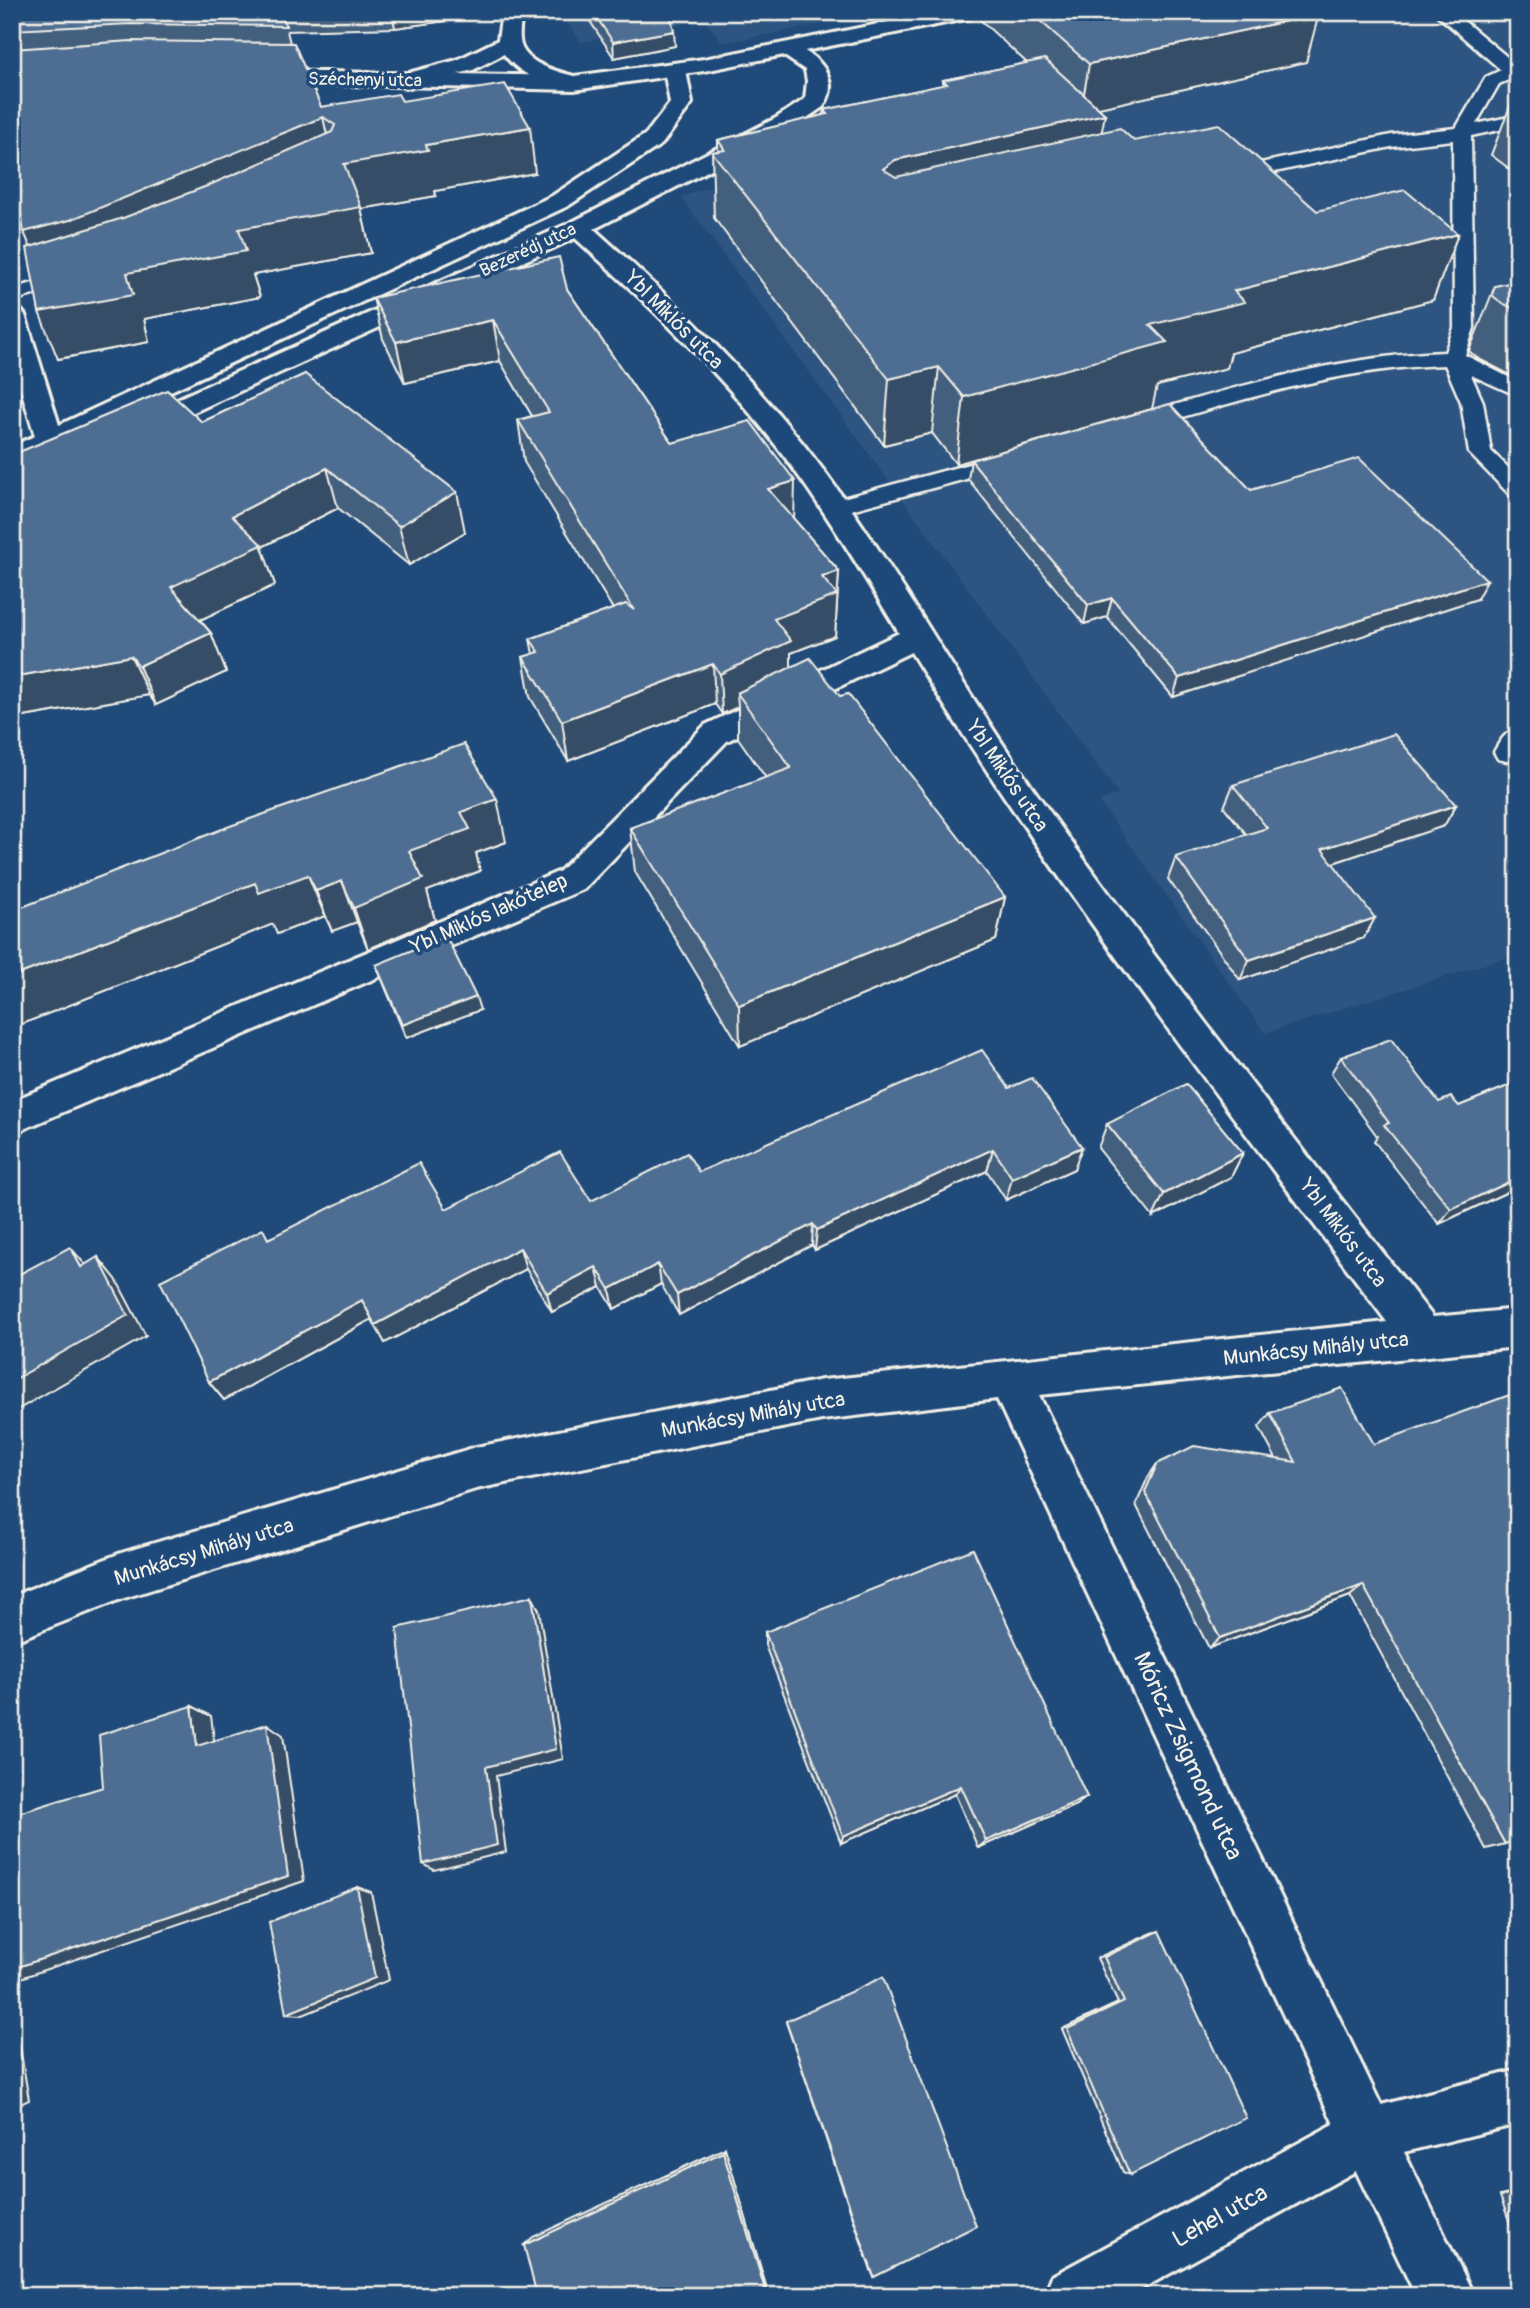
<svg xmlns="http://www.w3.org/2000/svg" width="1530" height="2308" viewBox="0 0 1530 2308" font-family="Pangolin,sans-serif">
<rect width="100%" height="100%" fill="#1f4a7a"/>
<filter id="ink" filterUnits="userSpaceOnUse"><feTurbulence type="fractalNoise" baseFrequency=".0143" numOctaves="2"/><feDisplacementMap in="SourceGraphic" scale="14" xChannelSelector="R" yChannelSelector="G"/><feConvolveMatrix kernelMatrix="1 2 1 2 8 2 1 2 1" color-interpolation-filters="sRGB"/></filter>
<g filter="url(#ink)">
<!-- built -->
<g fill="#2d5581">
<path d="M 560,12 L 885,12 L 723,43 L 704,20 L 581,42 Z"/>
<path d="M 1277,12 L 1518,12 L 1518,954 L 1265,1033 L 1099,801 L 1118,794 L 681,197 L 737,178 L 1017,101 L 986,71 Z"/>
</g>
<g fill="none" stroke-linecap="round" stroke-linejoin="round">
<defs>
<g id="lane">
<path d="M 1434,12 L 1453,12 L 1512,61 L 1518,60 L 1518,76 L 1499,84 L 1476,124 L 1518,115 L 1518,126 L 1471,136 L 1474,328 L 1465,355 L 1518,382 L 1518,396 L 1471,375 L 1483,402 L 1491,451 L 1518,477 L 1518,497 L 1510,495 L 1469,453 L 1461,402 L 1445,365 C 1341,368 1244,399 1145,428 L 1129,428 L 1126,423 L 1129,418 C 1234,388 1335,356 1445,352 L 1454,328 L 1453,140 L 1391,147 L 1228,182 L 1219,176 L 1228,170 L 1391,135 L 1456,128 L 1486,77 L 1501,70 Z"/>
<path d="M 75,271 L 82,273 L 85,277 L 82,281 L 12,301 L 12,289 Z"/>
<path d="M 1010,453 L 1018,455 L 1021,460 L 1018,465 L 836,514 L 828,512 L 824,507 L 828,502 Z"/>
<path d="M 1518,728 L 1518,757 L 1507,761 L 1498,759 L 1494,752 C 1500,741 1506,731 1518,728 Z"/>
</g>
<g id="street">
<path d="M 502,12 L 522,12 C 521,21 519,31 520,40 C 522,65 562,73 582,78 L 585,83 L 582,88 C 557,94 518,74 504,54 L 473,70 L 405,88 L 394,81 L 397,76 L 457,60 L 498,40 Z"/>
<path d="M 785,43 C 813,50 844,76 823,107 L 792,128 L 594,229 C 687,312 776,400 847,503 C 912,596 967,694 1032,787 C 1160,968 1297,1142 1433,1317 L 1518,1309 L 1518,1347 L 1039,1395 L 1381,2105 L 1518,2070 L 1518,2124 L 1404,2152 L 1474,2296 L 1416,2296 L 1356,2171 L 1129,2296 L 1044,2296 L 1052,2276 L 1334,2124 L 997,1399 L 822,1420 L 476,1489 L 121,1599 L 12,1642 L 12,1596 L 121,1553 L 476,1447 L 822,1380 L 1387,1322 C 1223,1103 1055,886 911,652 L 727,741 L 584,889 L 12,1134 L 12,1101 L 560,871 L 705,725 L 899,633 C 853,557 807,480 749,412 C 696,349 636,293 575,238 L 148,433 L 128,433 L 124,427 L 128,421 L 570,223 L 776,118 L 805,99 L 807,81 L 805,70 L 774,49 Z"/>
<path d="M 675,64 L 686,70 L 692,103 L 662,144 L 568,206 L 12,465 L 12,446 L 35,436 L 12,359 L 12,307 L 21,310 L 25,315 L 59,425 L 552,196 L 646,134 L 670,103 L 664,70 Z"/>
</g>
<path id="secondary" d="M 938,12 L 981,12 L 971,18 L 704,71 L 574,90 L 258,83 L 247,77 L 258,71 L 574,76 L 704,59 Z"/>
</defs>
<!-- lane casing -->
<use href="#lane" stroke="#f4f1e8" stroke-width="5"/>
<!-- street casing -->
<use href="#street" stroke="#f4f1e8" stroke-width="6"/>
<!-- secondary casing -->
<use href="#secondary" stroke="#f4f1e8" stroke-width="6"/>
<!-- lane -->
<use href="#lane" fill="#1f4a7a" fill-rule="evenodd"/>
<!-- street -->
<use href="#street" fill="#1f4a7a" fill-rule="evenodd"/>
<!-- secondary -->
<use href="#secondary" fill="#1f4a7a" fill-rule="evenodd"/>
</g>
<!-- wall -->
<g fill="#425f7e" stroke="#f4f1e8" stroke-width="2">
<path d="M 12,12 L 460,12 L 461,19 L 395,28 L 287,31 L 290,43 L 321,107 L 402,101 L 535,173 L 435,191 L 436,196 L 361,209 L 371,253 L 253,275 L 260,297 L 144,319 L 149,342 L 58,359 L 31,247 L 23,227 L 12,229 Z"/>
<path d="M 584,12 L 670,12 L 675,46 L 614,58 Z"/>
<path d="M 978,12 L 1316,12 L 1306,62 L 1098,108 L 1102,132 L 1134,141 L 1317,211 L 1458,234 L 1433,300 L 1231,353 L 1227,368 L 1157,386 L 956,464 L 932,433 L 884,445 L 714,218 L 712,152 L 718,151 L 718,140 L 824,115 L 824,110 L 943,85 L 943,80 L 1027,63 L 977,17 Z"/>
<path d="M 1518,99 L 1518,175 L 1491,155 L 1512,101 Z"/>
<path d="M 1518,281 L 1518,379 L 1477,358 L 1469,351 L 1495,286 Z"/>
<path d="M 567,289 L 672,443 L 794,519 L 839,571 L 835,636 L 791,653 L 791,667 L 1005,897 L 996,940 L 740,1046 L 635,872 L 630,828 L 766,778 L 738,738 L 738,707 L 722,714 L 715,704 L 568,761 L 530,697 L 523,657 L 533,654 L 530,639 L 613,609 L 524,462 L 518,420 L 532,416 L 500,361 L 405,383 L 383,339 L 373,298 Z"/>
<path d="M 305,374 L 465,532 L 409,565 L 338,508 L 262,547 L 275,585 L 200,620 L 211,633 L 226,672 L 156,705 L 149,695 L 12,719 L 12,455 L 202,422 Z"/>
<path d="M 971,460 L 1251,490 L 1477,599 L 1173,697 L 1107,617 L 1084,624 L 968,479 Z"/>
<path d="M 1233,785 L 1456,805 L 1444,826 L 1333,863 L 1364,938 L 1240,980 L 1168,879 L 1176,857 L 1247,835 L 1224,807 Z"/>
<path d="M 506,842 L 476,853 L 480,871 L 427,891 L 435,920 L 368,949 L 357,922 L 332,931 L 325,916 L 277,934 L 273,924 L 12,1028 L 12,911 Z"/>
<path d="M 376,965 L 480,1010 L 406,1038 Z"/>
<path d="M 1341,1057 L 1439,1102 L 1459,1106 L 1518,1082 L 1518,1187 L 1439,1224 L 1374,1141 L 1377,1136 L 1331,1073 Z"/>
<path d="M 1009,1088 L 1082,1147 L 1074,1169 L 1006,1200 L 987,1171 L 815,1250 L 812,1245 L 679,1315 L 661,1284 L 614,1309 L 601,1287 L 552,1312 L 526,1269 L 385,1343 L 372,1319 L 224,1400 L 209,1382 L 269,1238 L 446,1209 L 591,1201 Z"/>
<path d="M 1107,1124 L 1243,1153 L 1231,1177 L 1153,1217 L 1098,1148 Z"/>
<path d="M 1270,1413 L 1505,1844 L 1486,1849 L 1350,1596 L 1209,1648 L 1136,1505 L 1148,1477 L 1157,1464 L 1276,1459 L 1259,1427 Z"/>
<path d="M 765,1632 L 1087,1797 L 1076,1805 L 978,1848 L 955,1794 L 841,1843 L 765,1645 Z"/>
<path d="M 1159,1931 L 1130,2175 L 1123,2172 L 1062,2029 L 1118,2003 L 1097,1958 L 1152,1933 Z"/>
<path d="M 786,2021 L 874,2277 L 870,2268 L 786,2022 Z"/>
<path d="M 725,2148 L 769,2296 L 524,2245 L 533,2237 Z"/>
<path d="M 1518,2192 L 1518,2245 L 1500,2196 Z"/>
</g>
<!-- shaded-wall -->
<g fill="#364d66" stroke="#f4f1e8" stroke-width="2">
<path d="M 392,12 L 460,12 L 461,19 L 395,28 Z"/>
<path d="M 1319,14 L 1306,62 L 1081,112 L 1089,64 Z"/>
<path d="M 674,31 L 675,46 L 614,58 L 613,42 Z"/>
<path d="M 1105,114 L 1093,180 L 890,225 L 883,169 L 895,160 Z"/>
<path d="M 323,117 L 333,163 L 43,278 L 24,232 Z"/>
<path d="M 530,127 L 535,173 L 435,191 L 436,196 L 361,209 L 371,253 L 253,275 L 260,297 L 144,319 L 149,342 L 58,359 L 39,312 L 127,273 L 239,229 L 344,164 L 426,145 Z"/>
<path d="M 15,179 L 34,225 L 12,229 L 12,180 Z"/>
<path d="M 1458,234 L 1433,300 L 1231,353 L 1227,368 L 1157,386 L 1152,409 L 956,464 L 964,397 L 1150,325 L 1234,291 Z"/>
<path d="M 493,320 L 500,361 L 405,383 L 396,342 Z"/>
<path d="M 939,367 L 932,433 L 884,445 L 889,379 Z"/>
<path d="M 327,468 L 338,508 L 262,547 L 275,585 L 187,626 L 171,587 L 232,516 Z"/>
<path d="M 795,481 L 794,522 L 768,489 Z"/>
<path d="M 457,492 L 465,532 L 409,565 L 399,526 Z"/>
<path d="M 839,571 L 835,636 L 791,653 L 791,682 L 737,693 L 738,707 L 722,714 L 720,674 L 774,619 L 822,577 Z"/>
<path d="M 1487,580 L 1477,599 L 1173,697 L 1179,678 Z"/>
<path d="M 1112,598 L 1107,617 L 1084,624 L 1088,605 Z"/>
<path d="M 211,633 L 226,672 L 156,705 L 139,666 Z"/>
<path d="M 131,656 L 149,695 L 12,719 L 12,677 Z"/>
<path d="M 713,664 L 715,704 L 568,761 L 562,721 Z"/>
<path d="M 497,799 L 506,842 L 476,853 L 480,871 L 427,891 L 435,920 L 368,949 L 354,908 L 409,851 L 461,812 Z"/>
<path d="M 1456,805 L 1444,826 L 1312,870 L 1322,849 Z"/>
<path d="M 308,875 L 325,916 L 277,934 L 273,924 L 12,1028 L 12,977 L 255,883 Z"/>
<path d="M 342,881 L 357,922 L 332,931 L 316,891 Z"/>
<path d="M 1005,897 L 996,940 L 740,1046 L 739,1005 Z"/>
<path d="M 1375,918 L 1364,938 L 1240,980 L 1249,960 Z"/>
<path d="M 476,997 L 480,1010 L 406,1038 L 402,1025 Z"/>
<path d="M 1082,1147 L 1074,1169 L 1006,1200 L 1012,1178 Z"/>
<path d="M 993,1149 L 987,1171 L 815,1250 L 817,1230 Z"/>
<path d="M 1243,1153 L 1231,1177 L 1153,1217 L 1164,1194 Z"/>
<path d="M 1518,1178 L 1518,1187 L 1439,1224 L 1451,1209 Z"/>
<path d="M 813,1224 L 812,1245 L 679,1315 L 677,1295 Z"/>
<path d="M 70,1247 L 89,1269 L 81,1267 Z"/>
<path d="M 520,1248 L 526,1269 L 385,1343 L 375,1325 Z"/>
<path d="M 98,1257 L 116,1279 L 146,1336 L 15,1411 L 12,1409 L 12,1381 Z"/>
<path d="M 658,1264 L 661,1284 L 614,1309 L 610,1289 Z"/>
<path d="M 596,1267 L 601,1287 L 552,1312 L 547,1293 Z"/>
<path d="M 362,1300 L 372,1319 L 224,1400 L 209,1382 Z"/>
<path d="M 1363,1585 L 1350,1596 L 1209,1648 L 1220,1638 Z"/>
<path d="M 532,1596 L 539,1610 L 563,1759 L 496,1776 L 506,1852 L 434,1870 L 423,1864 L 486,1767 Z"/>
<path d="M 192,1706 L 211,1716 L 216,1756 L 197,1746 Z"/>
<path d="M 267,1724 L 283,1735 L 304,1881 L 12,1981 L 12,1969 Z"/>
<path d="M 961,1786 L 955,1794 L 841,1843 L 843,1836 Z"/>
<path d="M 1087,1797 L 1076,1805 L 978,1848 L 986,1841 Z"/>
<path d="M 357,1887 L 371,1892 L 389,1980 L 303,2015 L 286,2014 Z"/>
<path d="M 12,2000 L 29,2100 L 12,2108 Z"/>
<path d="M 725,2148 L 769,2296 L 767,2296 L 723,2152 Z"/>
</g>
<!-- building -->
<g fill="#4d6e92" stroke="#f4f1e8" stroke-width="2">
<path d="M 12,12 L 280,12 L 286,26 L 131,24 L 12,30 Z"/>
<path d="M 593,12 L 670,12 L 674,31 L 613,42 Z"/>
<path d="M 1030,12 L 1316,12 L 1319,14 L 1089,64 Z"/>
<path d="M 131,41 L 294,43 L 321,107 L 398,94 L 402,101 L 505,84 L 530,127 L 426,145 L 428,150 L 344,164 L 361,207 L 239,229 L 246,251 L 127,273 L 133,295 L 39,312 L 27,248 L 123,218 L 207,186 L 332,132 L 335,125 L 323,117 L 70,220 L 24,232 L 15,179 L 12,180 L 12,49 Z"/>
<path d="M 1045,59 L 1105,114 L 895,160 L 883,169 L 896,177 L 1120,128 L 1134,141 L 1219,124 L 1317,211 L 1405,190 L 1458,234 L 1234,291 L 1245,302 L 1150,325 L 1167,342 L 964,397 L 939,367 L 889,379 L 712,152 L 725,150 L 718,140 L 828,114 L 824,110 L 947,84 L 943,80 Z"/>
<path d="M 559,257 L 567,289 L 672,443 L 750,421 L 795,481 L 768,489 L 839,571 L 822,577 L 837,595 L 774,619 L 791,641 L 720,674 L 713,664 L 562,721 L 523,657 L 539,652 L 530,639 L 626,604 L 634,610 L 518,420 L 549,412 L 493,320 L 396,342 L 373,298 Z"/>
<path d="M 1518,281 L 1518,311 L 1500,302 L 1492,295 L 1495,286 Z"/>
<path d="M 305,374 L 457,492 L 399,526 L 327,468 L 232,516 L 262,545 L 171,587 L 211,633 L 139,666 L 131,656 L 12,677 L 12,455 L 167,390 L 202,422 Z"/>
<path d="M 1170,404 L 1251,490 L 1359,458 L 1487,580 L 1179,678 L 1112,598 L 1088,605 L 971,460 Z"/>
<path d="M 810,658 L 840,696 L 848,694 L 1005,897 L 739,1005 L 630,828 L 791,768 L 737,693 Z"/>
<path d="M 1394,734 L 1456,805 L 1322,849 L 1375,918 L 1249,960 L 1176,857 L 1267,828 L 1233,785 Z"/>
<path d="M 464,744 L 497,799 L 461,812 L 470,829 L 409,851 L 423,879 L 354,908 L 342,881 L 316,891 L 308,875 L 259,893 L 255,883 L 12,977 L 12,911 L 230,826 Z"/>
<path d="M 446,936 L 476,997 L 402,1025 L 376,965 Z"/>
<path d="M 1391,1039 L 1439,1102 L 1451,1097 L 1459,1106 L 1518,1082 L 1518,1178 L 1451,1209 L 1384,1125 L 1389,1123 L 1341,1057 Z"/>
<path d="M 982,1050 L 1009,1088 L 1032,1078 L 1082,1147 L 1012,1178 L 993,1149 L 817,1230 L 813,1224 L 677,1295 L 658,1264 L 610,1289 L 596,1267 L 547,1293 L 520,1248 L 375,1325 L 362,1300 L 209,1382 L 160,1281 L 263,1229 L 268,1239 L 419,1163 L 446,1209 L 560,1152 L 591,1201 L 687,1153 L 699,1172 Z"/>
<path d="M 1186,1084 L 1243,1153 L 1164,1194 L 1107,1124 Z"/>
<path d="M 70,1247 L 81,1267 L 98,1257 L 128,1315 L 12,1381 L 12,1278 Z"/>
<path d="M 1342,1388 L 1374,1444 L 1518,1392 L 1518,1839 L 1505,1844 L 1363,1585 L 1220,1638 L 1145,1492 L 1157,1464 L 1194,1446 L 1296,1462 L 1270,1413 Z"/>
<path d="M 973,1549 L 1087,1797 L 986,1841 L 961,1786 L 843,1836 L 765,1632 Z"/>
<path d="M 532,1596 L 556,1749 L 486,1767 L 497,1845 L 423,1864 L 397,1628 Z"/>
<path d="M 192,1706 L 197,1746 L 267,1724 L 288,1876 L 12,1969 L 12,1815 L 103,1787 L 99,1735 Z"/>
<path d="M 357,1887 L 375,1978 L 286,2014 L 269,1922 Z"/>
<path d="M 1159,1931 L 1246,2118 L 1130,2175 L 1067,2029 L 1124,2002 L 1104,1957 Z"/>
<path d="M 883,1977 L 976,2226 L 874,2277 L 786,2021 Z"/>
<path d="M 723,2152 L 767,2296 L 537,2296 L 524,2245 Z"/>
</g>
</g>
<g text-anchor="middle" dominant-baseline="central" stroke-width="7" stroke-linejoin="round" paint-order="stroke">
<!-- far-street labels -->
<g font-size="18" fill="#f4f1e8" stroke="#1f4a7a">
<text transform="translate(365 80) rotate(1)">Széchenyi utca</text>
<text transform="translate(528 250) rotate(-25)">Bezerédj utca</text>
</g>
<!-- street labels -->
<g font-size="21" fill="#f4f1e8" stroke="#1f4a7a">
<text transform="translate(674 320) rotate(45)">Ybl Miklós utca</text>
<text transform="translate(1007 776) rotate(56)">Ybl Miklós utca</text>
<text transform="translate(489 914) rotate(-24)">Ybl Miklós lakótelep</text>
<text transform="translate(1343 1233) rotate(53)">Ybl Miklós utca</text>
<text transform="translate(1316 1349) rotate(-6)">Munkácsy Mihály utca</text>
<text transform="translate(753 1415) rotate(-10)">Munkácsy Mihály utca</text>
<text transform="translate(204 1552) rotate(-17)">Munkácsy Mihály utca</text>
</g>
<!-- near-street labels -->
<g font-size="24" fill="#f4f1e8" stroke="#1f4a7a">
<text transform="translate(1188 1756) rotate(65)">Móricz Zsigmond utca</text>
<text transform="translate(1220 2216) rotate(-29)">Lehel utca</text>
</g>
</g>
<!-- margin -->
<rect width="1530" height="2308" fill="none" stroke="#1f4a7a" stroke-width="42"/>
<rect x="21" y="21" width="1488" height="2266" fill="none" stroke="#f4f1e8" stroke-width="2.5" filter="url(#ink)"/>
</svg>
